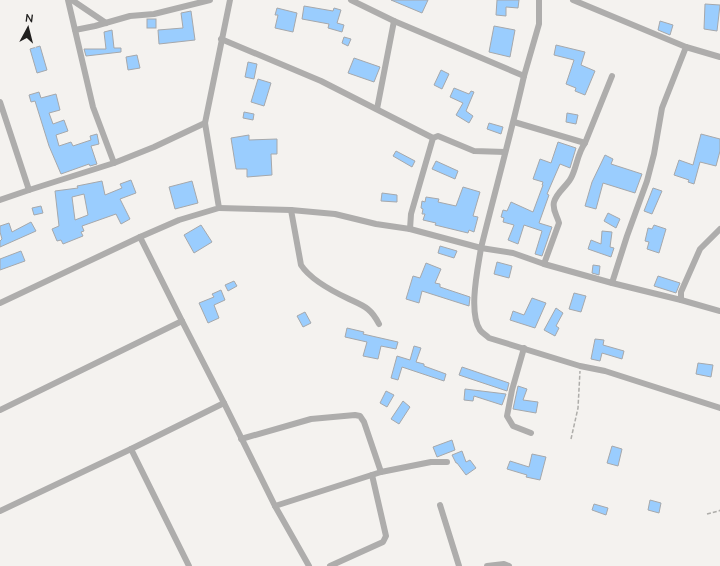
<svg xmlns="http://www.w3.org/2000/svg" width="720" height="566" viewBox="0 0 720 566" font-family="'Nunito Sans',sans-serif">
<rect width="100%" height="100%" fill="#f4f2ef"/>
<!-- building -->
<g fill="#9acdfe" stroke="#a6a8ab" fill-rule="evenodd">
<path d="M 391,0 L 428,0 L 422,13 Z"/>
<path d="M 497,0 L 519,0 L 518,8 L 506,7 L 506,16 L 496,15 Z"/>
<path d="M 705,4 L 720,5 L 717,31 L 704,29 Z"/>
<path d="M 304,6 L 333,11 L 334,8 L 341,10 L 337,23 L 344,25 L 342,32 L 328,28 L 329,24 L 302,19 Z"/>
<path d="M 277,8 L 297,13 L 293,32 L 275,28 L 278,15 L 275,15 Z"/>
<path d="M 191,11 L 195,40 L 159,44 L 158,30 L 183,28 L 181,13 Z"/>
<rect x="147" y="19" width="9" height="9"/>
<path d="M 660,21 L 673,25 L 670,35 L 658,30 Z"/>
<path d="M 494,26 L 515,30 L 510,57 L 489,52 Z"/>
<path d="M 112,30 L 114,48 L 121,48 L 121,52 L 86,56 L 84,49 L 106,49 L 104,32 Z"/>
<path d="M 344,37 L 351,39 L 348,46 L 342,43 Z"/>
<path d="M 556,45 L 585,52 L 581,65 L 595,71 L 585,95 L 575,91 L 576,88 L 566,84 L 574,60 L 554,55 Z"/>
<path d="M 40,46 L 47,70 L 37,73 L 30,49 Z"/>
<path d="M 137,55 L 140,68 L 128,70 L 126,57 Z"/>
<path d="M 354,58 L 380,67 L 374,82 L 348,73 Z"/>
<path d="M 248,62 L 257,64 L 254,79 L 245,77 Z"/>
<path d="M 441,70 L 449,74 L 442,89 L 434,85 Z"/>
<path d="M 258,79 L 271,83 L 264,106 L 251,102 Z"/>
<path d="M 454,88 L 469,94 L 471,91 L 474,92 L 466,111 L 473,116 L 469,123 L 456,115 L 463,103 L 450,97 Z"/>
<path d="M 39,92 L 41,98 L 56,94 L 60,110 L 49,113 L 53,124 L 64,120 L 68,131 L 56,135 L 59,146 L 71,142 L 73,146 L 91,140 L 90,136 L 97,134 L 99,144 L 91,146 L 97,164 L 90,166 L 89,164 L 61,174 L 49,146 L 35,101 L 31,102 L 29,95 Z"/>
<path d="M 244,112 L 254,114 L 253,120 L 243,118 Z"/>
<path d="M 567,113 L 578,115 L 576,124 L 566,122 Z"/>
<path d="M 489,123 L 503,127 L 501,134 L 487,129 Z"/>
<path d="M 701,134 L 720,139 L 720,151 L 716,166 L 700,162 L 694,184 L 688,182 L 689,180 L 674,175 L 679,160 L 693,165 Z"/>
<path d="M 249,135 L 249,140 L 277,139 L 277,154 L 271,154 L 272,175 L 247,177 L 247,169 L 236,169 L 231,138 Z"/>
<path d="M 558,142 L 576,148 L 570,168 L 560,164 L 547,194 L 549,195 L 539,223 L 552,227 L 542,256 L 535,254 L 542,231 L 524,225 L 518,244 L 508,240 L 514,225 L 503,222 L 504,218 L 501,217 L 503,210 L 507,211 L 511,202 L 533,212 L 543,185 L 542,185 L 543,182 L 533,179 L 540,159 L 551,163 Z"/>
<path d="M 396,151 L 415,161 L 412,167 L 393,156 Z"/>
<path d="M 605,155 L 613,159 L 611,164 L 642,174 L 635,193 L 603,183 L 596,209 L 585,206 L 592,182 Z"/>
<path d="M 436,161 L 458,171 L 455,179 L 432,169 Z"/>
<path d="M 131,180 L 136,193 L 120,199 L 130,219 L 121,224 L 116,214 L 82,226 L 84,231 L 81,232 L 83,236 L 63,244 L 61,240 L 57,241 L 52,229 L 59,226 L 55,191 L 78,188 L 77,186 L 102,181 L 105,195 L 122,188 L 120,184 ZM 84,194 L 88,215 L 75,220 L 72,197 Z"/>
<path d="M 192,181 L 198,203 L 175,209 L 169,187 Z"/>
<path d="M 463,187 L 480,192 L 473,216 L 478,217 L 474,232 L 469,230 L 468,233 L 435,225 L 436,223 L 423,220 L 425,214 L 422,214 L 423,209 L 421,208 L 422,201 L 425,202 L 426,197 L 439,199 L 438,202 L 456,206 Z"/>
<path d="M 653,188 L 662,191 L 652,214 L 644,211 Z"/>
<path d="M 382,193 L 397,195 L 397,202 L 381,201 Z"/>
<path d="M 41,206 L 43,213 L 34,215 L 32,208 Z"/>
<path d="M 608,213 L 620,219 L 616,228 L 604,221 Z"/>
<path d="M 31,222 L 36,231 L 0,247 L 0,241 L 2,239 L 0,232 L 0,226 L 9,223 L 12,232 Z"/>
<path d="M 201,225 L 212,242 L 194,253 L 184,235 Z"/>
<path d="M 654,225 L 666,229 L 659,253 L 647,249 L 649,242 L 645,241 L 648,228 L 652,229 Z"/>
<path d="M 602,231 L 612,232 L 610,247 L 614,248 L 611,257 L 588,249 L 591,240 L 601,244 Z"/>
<path d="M 440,246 L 457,251 L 454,258 L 438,253 Z"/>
<path d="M 21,251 L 25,261 L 0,270 L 0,259 Z"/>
<path d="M 497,262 L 512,266 L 509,278 L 494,274 Z"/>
<path d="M 426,263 L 441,269 L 435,283 L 440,284 L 440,287 L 470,297 L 469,306 L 422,291 L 419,303 L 406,299 L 413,276 L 420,278 Z"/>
<path d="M 593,265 L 600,266 L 599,275 L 592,273 Z"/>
<path d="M 658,276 L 680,283 L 676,293 L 654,286 Z"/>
<path d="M 234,281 L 237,286 L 228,291 L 225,285 Z"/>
<path d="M 221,290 L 225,300 L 214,305 L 219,318 L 208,323 L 199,303 L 214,297 L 212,294 Z"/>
<path d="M 574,293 L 586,296 L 581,312 L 569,309 Z"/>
<path d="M 532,298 L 546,303 L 535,328 L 510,320 L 513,311 L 524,315 Z"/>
<path d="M 556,308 L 563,313 L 556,326 L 559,328 L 555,336 L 544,330 Z"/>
<path d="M 305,312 L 311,323 L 303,327 L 297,316 Z"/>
<path d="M 347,328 L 364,332 L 363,334 L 398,342 L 396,349 L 381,346 L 378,359 L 363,356 L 367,342 L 345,337 Z"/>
<path d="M 595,339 L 604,340 L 603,345 L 624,351 L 622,359 L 602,353 L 600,361 L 591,359 Z"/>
<path d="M 414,346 L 421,348 L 416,362 L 424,364 L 424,366 L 446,374 L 444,381 L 402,367 L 398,380 L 391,378 L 397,356 L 410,360 Z"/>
<path d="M 698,363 L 713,365 L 711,377 L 696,374 Z"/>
<path d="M 462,367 L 509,383 L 507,391 L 459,375 Z"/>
<path d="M 518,386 L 527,389 L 523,400 L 538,402 L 536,413 L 513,409 Z"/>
<path d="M 465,389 L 506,394 L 502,405 L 474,396 L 473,401 L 464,400 Z"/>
<path d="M 386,391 L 394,395 L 387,407 L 380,403 Z"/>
<path d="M 403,401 L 410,407 L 399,424 L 391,419 Z"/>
<path d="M 452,440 L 455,450 L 437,457 L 433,447 Z"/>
<path d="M 612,446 L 622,449 L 618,466 L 607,463 Z"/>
<path d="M 462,451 L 466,462 L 470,460 L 476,468 L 466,475 L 457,463 L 456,463 L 452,455 Z"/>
<path d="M 532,454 L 546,457 L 540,480 L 526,477 L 527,475 L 507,469 L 510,461 L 529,467 Z"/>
<path d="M 650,500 L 661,503 L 659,513 L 648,510 Z"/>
<path d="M 594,504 L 608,508 L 606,515 L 592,510 Z"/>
</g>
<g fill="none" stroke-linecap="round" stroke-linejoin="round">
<!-- path -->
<g stroke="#aeadaa" stroke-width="1.5" stroke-dasharray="4 2" stroke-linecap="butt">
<path d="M 571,439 L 578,408 L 580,371"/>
<path d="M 707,514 L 719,511 L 720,510"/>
</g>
<!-- minor -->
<g stroke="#aeadac" stroke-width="6">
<path d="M 68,0 L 93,107 L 114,163 L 154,147 L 205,123 L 230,0"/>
<path d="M 72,0 L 106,23"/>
<path d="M 351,0 L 394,21 L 524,76 L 539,24 L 539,0"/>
<path d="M 573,0 L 686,47 L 720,57"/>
<path d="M 75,30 L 95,26 L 130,16 L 154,14 L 210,0"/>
<path d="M 221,39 L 321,81 L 433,138"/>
<path d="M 0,102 L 29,190 L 114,163"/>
<path d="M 377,109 L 394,21"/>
<path d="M 514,122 L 585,143"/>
<path d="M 0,200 L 29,190"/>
<path d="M 219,208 L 291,210 L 335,214 L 376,224 L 410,229 L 481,248 C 495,191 511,134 524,76"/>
<path d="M 291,210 L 301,265 C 310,279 334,292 349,299 C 364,306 371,308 379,324"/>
<path d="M 410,229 L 411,214 L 433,138 L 438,136 L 474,151 L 505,152"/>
<path d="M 720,229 L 700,249 L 681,292 L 681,300 L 612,283 L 544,264 L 513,253 L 481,248 C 478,268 468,312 480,330 C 482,333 486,335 489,338 L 580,366 L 605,371 L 720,408"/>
<path d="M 544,264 L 559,223 C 557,215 552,210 554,202 C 557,192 566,187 571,178 C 577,167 577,154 585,143 L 612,76"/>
<path d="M 612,283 L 627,236 L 647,181 L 654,154 L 662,108 L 686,47"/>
<path d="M 681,300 L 720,311"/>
<path d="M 0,303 L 140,237 L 179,220 L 219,208 L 205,123"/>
<path d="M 524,348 L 512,390 L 507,416 L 513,426 L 531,433"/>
<path d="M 224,403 L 275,506 L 309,566"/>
<path d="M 0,410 L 182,321 L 140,237"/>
<path d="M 241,439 L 311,419 L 355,415 L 360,416 L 364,422 L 381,472"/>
<path d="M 131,449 L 189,566"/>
<path d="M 440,505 L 459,566"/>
<path d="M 275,506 L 381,472 L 431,462 L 447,462"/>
<path d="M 0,511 L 131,449 L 224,403 L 182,321"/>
<path d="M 330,566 L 383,542 L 386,536 L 372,475"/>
<path d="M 487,566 L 504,564 L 509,566"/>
</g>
</g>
<!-- north arrow -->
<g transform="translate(28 28) rotate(7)" stroke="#f4f2ef" stroke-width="3" paint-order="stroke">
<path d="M0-3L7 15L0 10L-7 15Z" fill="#21201f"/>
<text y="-6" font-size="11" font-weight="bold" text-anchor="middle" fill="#21201f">N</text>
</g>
</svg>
